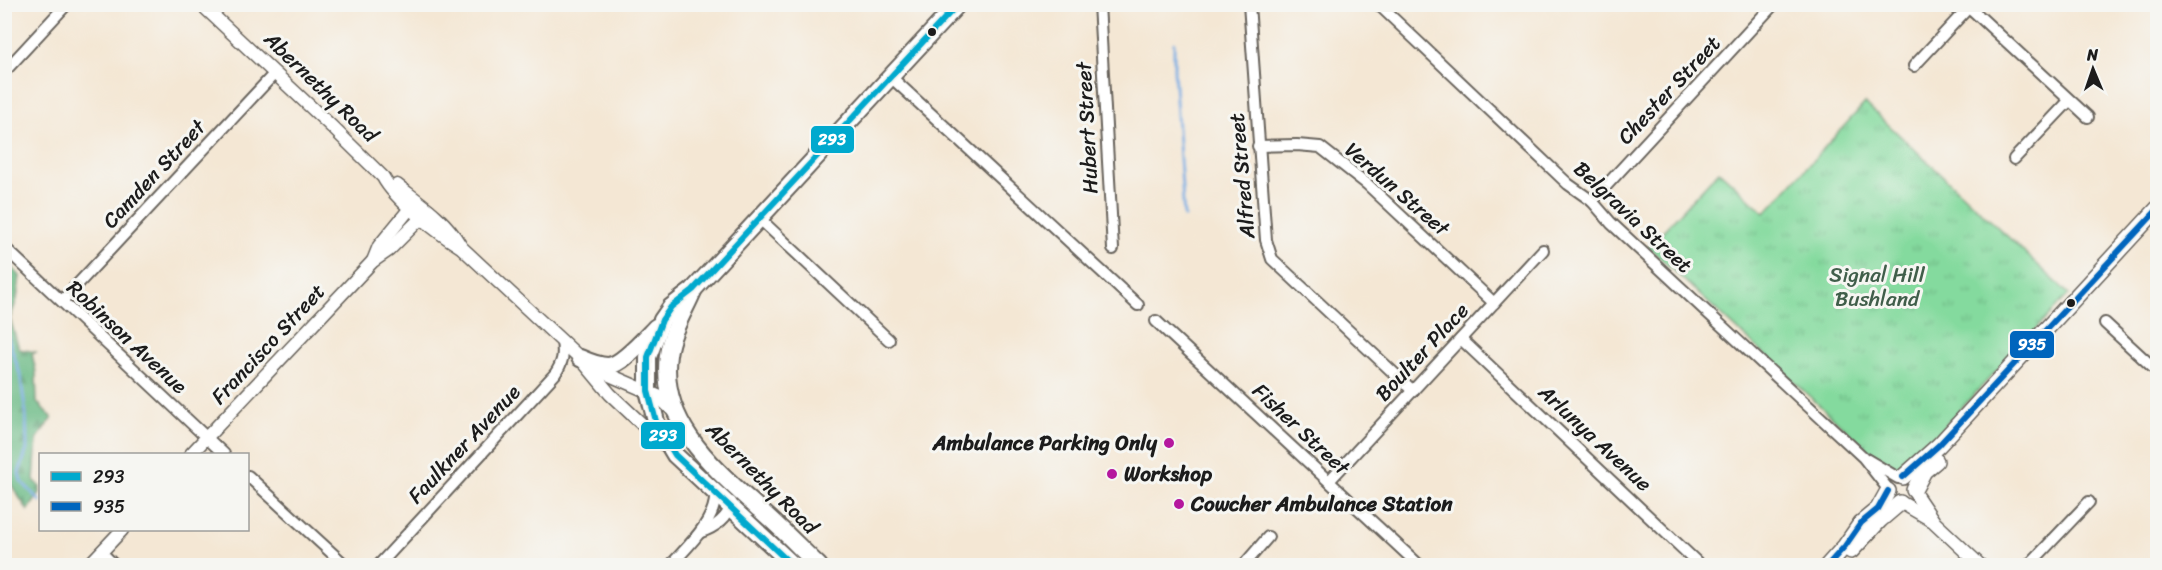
<svg xmlns="http://www.w3.org/2000/svg" width="2162" height="570" viewBox="0 0 2162 570" font-family="Sriracha,sans-serif">
<defs>
<pattern id="grass-tufts" width="24" height="20" patternUnits="userSpaceOnUse" patternTransform="scale(1.5)"><rect width="24" height="20" fill="#84da9e"/><path d="M3 7l-1-3M5 7V3M7 7l1-3M15 17l-1-3M17 17v-4M19 17l1-3" fill="none" stroke="#71ba88"/></pattern>
<pattern id="forest-firs" width="22" height="20" patternUnits="userSpaceOnUse" patternTransform="scale(1.5)"><rect width="22" height="20" fill="#6bba85"/><path d="M5 1l3.5 6h-7zM16 11l3.5 6h-7z" fill="#5c9f72"/></pattern>
</defs>
<rect width="100%" height="100%" fill="#f6f6f2"/>
<filter id="ink" filterUnits="userSpaceOnUse"><feTurbulence type="fractalNoise" baseFrequency=".0167" numOctaves="2"/><feDisplacementMap in="SourceGraphic" scale="12" xChannelSelector="R" yChannelSelector="G"/><feConvolveMatrix kernelMatrix="1 2 1 2 8 2 1 2 1" color-interpolation-filters="sRGB"/></filter>
<filter id="wash" filterUnits="userSpaceOnUse"><feTurbulence type="fractalNoise" baseFrequency=".008" numOctaves="4" result="noise"/><feDisplacementMap in="SourceGraphic" scale="24" xChannelSelector="R" yChannelSelector="G"/><feGaussianBlur stdDeviation="1.35" result="paint"/><feColorMatrix in="noise" values="0 0 0 0 0 0 0 0 0 0 0 0 0 0 0 0 0 1.4 0 .05"/><feComposite in="paint" operator="in"/></filter>
<g filter="url(#wash)">
<rect width="100%" height="100%" fill="#f4e7d4"/>
<!-- grass -->
<path fill="url(#grass-tufts)" stroke="#507b5d" stroke-width="1.5" d="M 1865,103 L 2069,294 L 1904,469 L 1892,470 L 1884,465 L 1648,247 L 1719,171 L 1765,213 Z"/>
<!-- forest -->
<path fill="url(#forest-firs)" stroke="#446b50" stroke-width="1.5" d="M 5,259 L 20,276 L 17,299 L 10,319 L 19,349 L 36,352 L 32,354 L 36,372 L 37,402 L 52,418 L 37,439 L 34,480 L 40,486 L 40,493 L 28,511 L 5,475 L 5,390 C 11,380 10,370 4,360 Z"/>
<g fill="none" stroke-linecap="round" stroke-linejoin="round">
<!-- stream -->
<g stroke="#73a9e1" stroke-width="3">
<path d="M 1174,43 L 1174,70 L 1184,217"/>
<path d="M 4,326 L 20,374 L 26,414 L 27,449 L 19,473 L 21,481 L 40,501"/>
</g>
</g>
</g>
<g filter="url(#ink)">
<g fill="none" stroke-linecap="round" stroke-linejoin="round">
<defs>
<g id="minor">
<path d="M 1099,4 L 1113,249"/>
<path d="M 1249,4 L 1266,240 L 1272,259 L 1413,391"/>
<path d="M 1378,4 L 1568,184 L 1592,201 L 1611,223 L 1863,457 L 1888,489"/>
<path d="M 1966,4 L 2088,117"/>
<path d="M 1914,66 L 1969,7"/>
<path d="M 4,72 L 67,4"/>
<path d="M 891,77 L 1138,305"/>
<path d="M 1258,146 L 1297,145 L 1320,147 L 1367,184 L 1494,303"/>
<path d="M 2014,159 L 2069,101"/>
<path d="M 1592,201 L 1774,4"/>
<path d="M 760,219 L 889,340"/>
<path d="M 4,247 L 224,454"/>
<path d="M 62,301 L 275,73"/>
<path d="M 1156,321 L 1420,566"/>
<path d="M 2105,323 L 2158,372"/>
<path d="M 1461,339 L 1701,566"/>
<path d="M 1866,459 L 1898,478"/>
<path d="M 248,476 L 346,566"/>
<path d="M 1329,481 L 1543,250"/>
<path d="M 701,532 C 714,528 730,517 731,502"/>
<path d="M 101,552 L 115,566"/>
<path d="M 378,566 L 555,374 C 563,362 564,355 562,341"/>
<path d="M 670,566 C 687,547 718,519 715,492"/>
<path d="M 1243,566 L 1268,537"/>
<path d="M 2028,566 L 2089,502"/>
</g>
<g id="tertiary">
<path d="M 201,4 L 331,126 L 383,177 C 395,200 438,233 461,247 L 580,358 L 610,394 L 663,444"/>
<path d="M 397,185 C 420,203 445,219 460,245"/>
<path d="M 373,261 L 379,246 L 416,201"/>
<path d="M 591,367 L 658,396 L 674,412"/>
<path d="M 191,454 L 373,261 L 389,250 L 429,210"/>
<path d="M 1914,492 L 1933,520"/>
<path d="M 1902,503 L 1933,521 L 1981,566"/>
<path d="M 88,566 L 122,530"/>
</g>
<g id="secondary">
<path d="M 1903,477 L 1939,445 L 2158,208"/>
<path d="M 1914,490 L 1924,471 L 1936,461"/>
<path d="M 1851,551 L 1880,520 L 1900,503"/>
<path d="M 1827,566 L 1845,546 L 1861,523 L 1878,509 L 1888,491"/>
</g>
<g id="primary">
<path d="M 693,291 C 684,312 671,332 668,355 C 659,423 714,468 759,509 C 780,527 799,547 819,566"/>
<path d="M 580,358 C 589,362 599,366 608,366 C 622,365 646,337 656,327"/>
<path d="M 794,566 L 675,455 L 657,425 L 648,391 L 648,357 L 662,320 L 671,307 L 693,290 L 958,4"/>
</g>
</defs>
<!-- minor casing -->
<use href="#minor" stroke="#68635c" stroke-width="14"/>
<!-- tertiary casing -->
<use href="#tertiary" stroke="#68635c" stroke-width="15"/>
<!-- secondary casing -->
<use href="#secondary" stroke="#68635c" stroke-width="18"/>
<!-- primary casing -->
<use href="#primary" stroke="#68635c" stroke-width="20"/>
<!-- minor -->
<use href="#minor" stroke="#fff" stroke-width="10"/>
<!-- tertiary -->
<use href="#tertiary" stroke="#fff" stroke-width="12"/>
<!-- secondary -->
<use href="#secondary" stroke="#fff" stroke-width="15"/>
<!-- primary -->
<use href="#primary" stroke="#fff" stroke-width="16"/>
<defs>
<path id="bus-1" d="M 793,566 L 675,455 L 657,425 L 648,391 L 648,357 L 662,320 L 671,307 L 693,290 L 958,4"/>
<g id="bus-2">
<path d="M 1903,477 L 1939,445 L 2158,209"/>
<path d="M 1827,566 L 1845,546 L 1861,523 L 1878,509 L 1888,491"/>
</g>
</defs>
<!-- bus-1 casing -->
<use href="#bus-1" stroke="#f6f6f2" stroke-width="10"/>
<!-- bus-2 casing -->
<use href="#bus-2" stroke="#f6f6f2" stroke-width="10"/>
<!-- bus-1 -->
<use href="#bus-1" stroke="#00a9ce" stroke-width="6"/>
<!-- bus-2 -->
<use href="#bus-2" stroke="#0065bd" stroke-width="6"/>
</g>
</g>
<!-- markers -->
<g fill="#1c1c1c" stroke="#f6f6f2" stroke-width="2">
<circle cx="932" cy="32" r="5"/>
<circle cx="2071" cy="303" r="5"/>
</g>
<g fill="#b5179e" stroke="#f6f6f2" stroke-width="2">
<circle cx="1169" cy="443" r="6"/>
<circle cx="1112" cy="474" r="6"/>
<circle cx="1179" cy="504" r="6"/>
</g>
<g text-anchor="middle" dominant-baseline="central" stroke-width="6" stroke-linejoin="round" paint-order="stroke">
<!-- street labels -->
<g font-size="21" fill="#1c1c1c" stroke="#f6f6f2">
<text transform="translate(321 87) rotate(44)">Abernethy Road</text>
<text transform="translate(1669 90) rotate(-47)">Chester Street</text>
<text transform="translate(1087 128) rotate(-93)">Hubert Street</text>
<text transform="translate(154 174) rotate(-47)">Camden Street</text>
<text transform="translate(1242 176) rotate(-95)">Alfred Street</text>
<text transform="translate(1397 189) rotate(41)">Verdun Street</text>
<text transform="translate(1633 217) rotate(43)">Belgravia Street</text>
<text transform="translate(127 337) rotate(43)">Robinson Avenue</text>
<text transform="translate(268 344) rotate(-47)">Francisco Street</text>
<text transform="translate(1422 352) rotate(-47)">Boulter Place</text>
<text transform="translate(1301 429) rotate(43)">Fisher Street</text>
<text transform="translate(1595 438) rotate(43)">Arlunya Avenue</text>
<text transform="translate(464 444) rotate(-47)">Faulkner Avenue</text>
<text transform="translate(762 478) rotate(45)">Abernethy Road</text>
</g>
<!-- park labels -->
<g font-size="21" fill="#405e4a" stroke="#f6f6f2">
<text x="1877" y="275">Signal Hill<tspan x="1877" dy="24">Bushland</tspan></text>
</g>
<!-- poi labels -->
<g font-size="21" font-weight="bold" fill="#1c1c1c" stroke="#f6f6f2" text-anchor="start">
<text x="1157" y="443" text-anchor="end">Ambulance Parking Only</text>
<text x="1124" y="474">Workshop</text>
<text x="1191" y="504">Cowcher Ambulance Station</text>
</g>
</g>
<g stroke="#f6f6f2" stroke-width="2">
<rect x="810" y="125" width="45" height="29" rx="6" fill="#00a9ce"/>
<rect x="2009" y="330" width="46" height="29" rx="6" fill="#0065bd"/>
<rect x="640" y="421" width="46" height="29" rx="6" fill="#00a9ce"/>
</g>
<g font-size="16" text-anchor="middle" font-weight="bold" fill="#fff">
<text x="832" y="145">293</text>
<text x="2032" y="350">935</text>
<text x="663" y="441">293</text>
</g>
<!-- margin -->
<rect width="2162" height="570" fill="none" stroke="#f6f6f2" stroke-width="24"/>
<!-- legend -->
<rect x="39" y="453" width="210" height="78" fill="#f6f6f2" stroke="#9f9f9c" stroke-width="1.5"/>
<rect x="51" y="472" width="30" height="9" fill="#00a9ce" stroke="#9f9f9c" stroke-width="1.5"/>
<text x="93" y="483" font-size="18" fill="#1c1c1c">293</text>
<rect x="51" y="502" width="30" height="9" fill="#0065bd" stroke="#9f9f9c" stroke-width="1.5"/>
<text x="93" y="513" font-size="18" fill="#1c1c1c">935</text>
<!-- north arrow -->
<g transform="translate(2093 69) rotate(358)" stroke="#f6f6f2" stroke-width="4.5" paint-order="stroke">
<path d="M0-4.5L10 22L0 15L-10 22Z" fill="#1c1c1c"/>
<text y="-9" font-size="16" font-weight="bold" text-anchor="middle" fill="#1c1c1c">N</text>
</g>
</svg>
